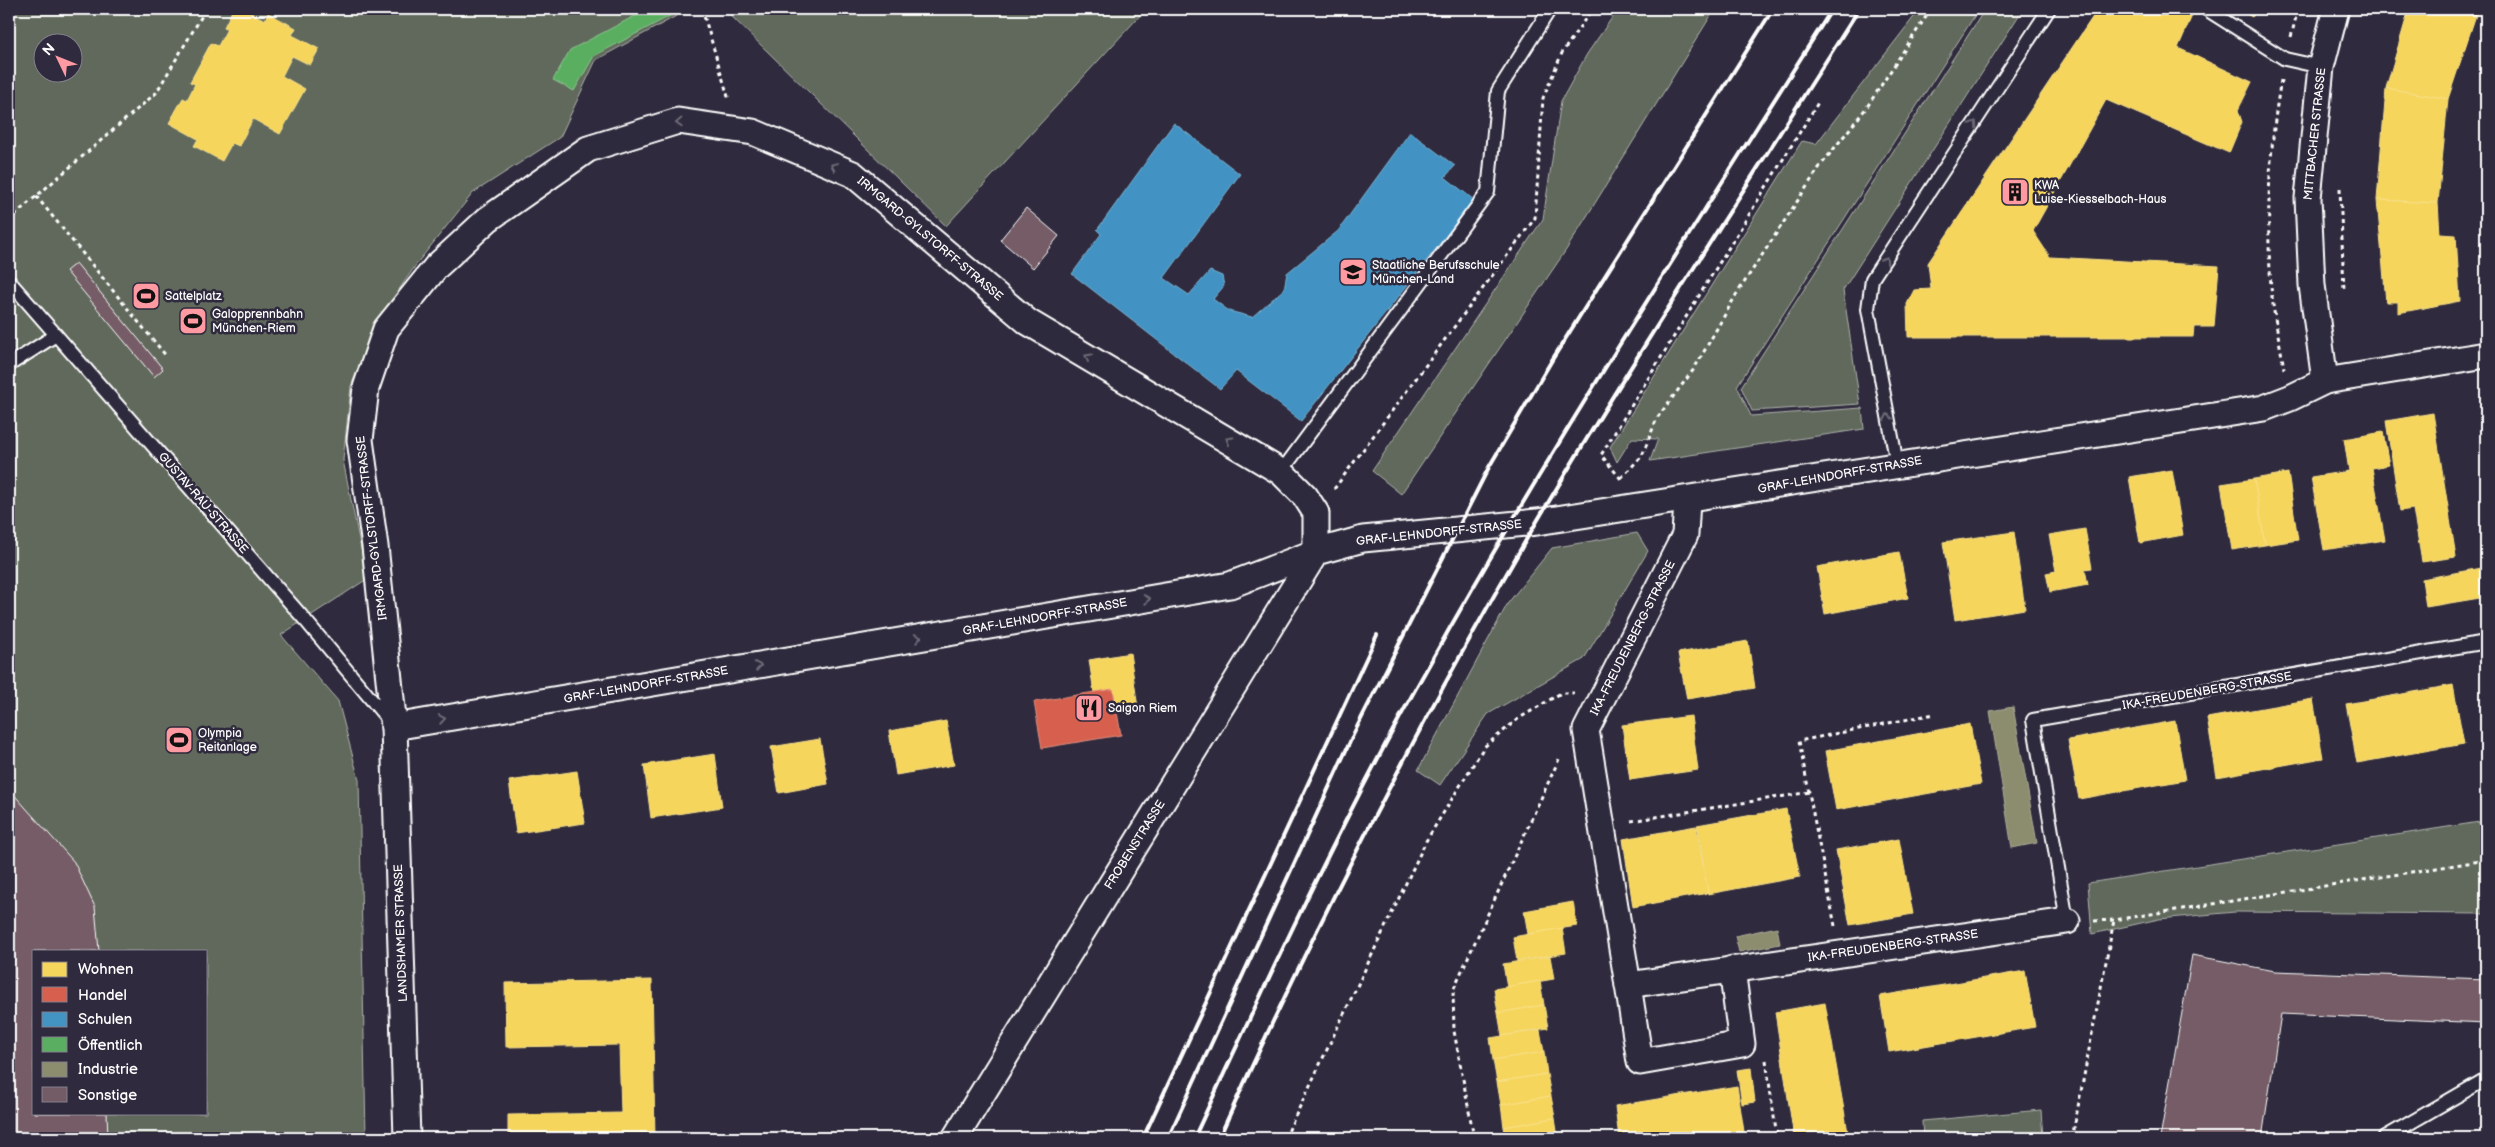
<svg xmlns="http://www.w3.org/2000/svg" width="2495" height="1147" viewBox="0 0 2495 1147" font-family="'Balsamiq Sans',sans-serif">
<rect width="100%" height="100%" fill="#2f2a3d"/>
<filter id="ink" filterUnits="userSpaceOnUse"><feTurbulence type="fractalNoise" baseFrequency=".02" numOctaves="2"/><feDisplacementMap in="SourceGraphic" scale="10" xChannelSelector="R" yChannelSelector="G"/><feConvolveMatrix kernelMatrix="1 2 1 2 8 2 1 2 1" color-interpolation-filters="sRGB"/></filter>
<g filter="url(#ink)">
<!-- green -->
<g fill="#61695c" stroke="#b0b4ae" fill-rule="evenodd">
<path d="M 9,9 L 689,9 L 596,60 L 560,137 L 473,193 L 418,262 L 378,320 L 351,386 L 343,460 L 367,579 L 281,635 L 338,701 L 359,780 L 366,1138 L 9,1138 ZM 42,42 L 72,42 L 72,72 L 42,72 ZM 34,951 L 206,951 L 206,1113 L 34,1113 Z"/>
<path d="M 724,9 L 1146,9 L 946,226 Z"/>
<path d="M 1618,9 L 1715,9 L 1566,250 L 1401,494 L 1372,471 L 1543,219 L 1561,101 L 1587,54 Z"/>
<path d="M 1920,9 L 1979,9 L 1737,386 L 1751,416 L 1862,408 L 1864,429 L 1650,461 L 1658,439 L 1632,438 L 1617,462 L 1610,447 L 1802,141 L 1816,144 Z"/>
<path d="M 1985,9 L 2023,9 L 1843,290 L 1860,404 L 1752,411 L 1741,387 Z"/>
<path d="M 1637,533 L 1648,551 L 1584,659 L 1488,714 L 1440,785 L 1418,770 L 1508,603 L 1552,548 Z"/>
<path d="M 2486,821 L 2486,914 L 2235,912 L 2159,919 L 2092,934 L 2088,883 Z"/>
<path d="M 2041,1110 L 2043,1138 L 1923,1138 L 1922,1121 Z"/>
</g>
<!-- homes -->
<g fill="#f6d55c" stroke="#f9e28d">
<path d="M 233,9 L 243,9 L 265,20 L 268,13 L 296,28 L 292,35 L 319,49 L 310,65 L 292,56 L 282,76 L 305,89 L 280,134 L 253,119 L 239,146 L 232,143 L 222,161 L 194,146 L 198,139 L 169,123 L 183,98 L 187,100 L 195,84 L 190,82 L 211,43 L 218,46 L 227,29 L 224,27 Z"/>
<path d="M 2098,9 L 2190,9 L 2194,11 L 2178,48 L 2252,82 L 2238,110 L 2242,122 L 2229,153 L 2106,100 L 2033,231 L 2050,257 L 2219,266 L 2214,327 L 2194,327 L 2193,337 L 1908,337 L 1907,304 L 1914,290 L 1931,289 L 1928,263 Z"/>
<path d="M 2239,9 L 2258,9 L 2252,17 Z"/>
<path d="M 2409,9 L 2478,9 L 2448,99 L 2386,88 Z"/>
<path d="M 2386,88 L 2448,99 L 2438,203 L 2377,200 Z"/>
<path d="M 2377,200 L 2438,203 L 2440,234 L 2456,235 L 2460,301 L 2398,313 L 2398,302 L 2386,302 Z"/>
<path d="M 2433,413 L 2456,557 L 2422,562 L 2413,509 L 2400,511 L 2386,421 Z"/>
<path d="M 2383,432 L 2389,465 L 2372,468 L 2385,540 L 2324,550 L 2311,477 L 2349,471 L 2344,439 Z"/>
<path d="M 2172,470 L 2183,535 L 2140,543 L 2129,477 Z"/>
<path d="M 2288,473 L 2298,540 L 2265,545 L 2254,479 Z"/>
<path d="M 2254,479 L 2265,545 L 2232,550 L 2221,484 Z"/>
<path d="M 2085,529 L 2092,568 L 2085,569 L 2088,585 L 2050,592 L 2046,573 L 2056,571 L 2049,535 Z"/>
<path d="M 2014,532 L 2025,609 L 1955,620 L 1943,542 Z"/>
<path d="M 1899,552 L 1908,598 L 1825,614 L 1817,567 Z"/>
<path d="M 2486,567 L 2486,597 L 2426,607 L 2422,579 Z"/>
<path d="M 1748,641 L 1755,688 L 1687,699 L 1678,653 Z"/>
<path d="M 1130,653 L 1138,708 L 1117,711 L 1113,689 L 1094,693 L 1089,660 Z"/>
<path d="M 2453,685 L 2464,744 L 2357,763 L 2346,704 Z"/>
<path d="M 2313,699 L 2323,758 L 2217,777 L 2207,718 Z"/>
<path d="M 1691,716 L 1698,770 L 1630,780 L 1622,725 Z"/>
<path d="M 946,721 L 954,765 L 896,775 L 889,731 Z"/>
<path d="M 2175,721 L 2185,780 L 2079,799 L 2068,740 Z"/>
<path d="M 1970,724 L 1981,784 L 1836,810 L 1825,751 Z"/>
<path d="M 820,739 L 828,784 L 779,793 L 771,747 Z"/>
<path d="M 715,754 L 722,807 L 651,818 L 644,765 Z"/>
<path d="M 577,771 L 585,823 L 516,833 L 509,781 Z"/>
<path d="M 1786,809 L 1800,877 L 1708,894 L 1697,825 Z"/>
<path d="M 1696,826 L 1708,893 L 1633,907 L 1623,839 Z"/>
<path d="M 1899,839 L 1913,914 L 1850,925 L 1836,850 Z"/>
<path d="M 1573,902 L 1577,926 L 1528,934 L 1524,911 Z"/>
<path d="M 1562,928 L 1566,953 L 1517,961 L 1513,937 Z"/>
<path d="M 1550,956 L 1554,979 L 1507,987 L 1503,964 Z"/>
<path d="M 2025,971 L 2035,1027 L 1889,1052 L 1880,996 Z"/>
<path d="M 652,980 L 655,1138 L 508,1138 L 508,1115 L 621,1113 L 619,1045 L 506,1047 L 505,983 Z"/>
<path d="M 1540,981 L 1544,1005 L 1498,1013 L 1494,989 Z"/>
<path d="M 1825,1003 L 1849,1138 L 1794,1138 L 1775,1012 Z"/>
<path d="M 1544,1005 L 1548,1028 L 1502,1036 L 1498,1013 Z"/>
<path d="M 1540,1030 L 1544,1052 L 1493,1060 L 1490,1038 Z"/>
<path d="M 1544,1052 L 1547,1074 L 1497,1082 L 1493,1060 Z"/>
<path d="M 1751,1068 L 1755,1102 L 1742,1104 L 1737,1070 Z"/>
<path d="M 1547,1074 L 1551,1096 L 1501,1105 L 1497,1082 Z"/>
<path d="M 1737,1086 L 1745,1138 L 1619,1138 L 1615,1106 Z"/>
<path d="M 1551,1096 L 1555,1118 L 1504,1127 L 1501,1105 Z"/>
<path d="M 1555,1118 L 1558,1138 L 1506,1138 L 1504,1127 Z"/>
</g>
<!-- shops -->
<path fill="#d6604d" stroke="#e29082" d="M 1113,689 L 1121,735 L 1042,748 L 1034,702 Z"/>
<!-- schools -->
<path fill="#4393c3" stroke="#7bb3d5" d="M 1174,123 L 1240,174 L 1164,278 L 1189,295 L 1210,271 L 1222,276 L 1224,286 L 1213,299 L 1229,311 L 1252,317 L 1284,289 L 1287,273 L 1338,231 L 1410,132 L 1455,166 L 1445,177 L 1474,200 L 1301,421 L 1236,371 L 1220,389 L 1072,274 L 1101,234 L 1097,230 Z"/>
<!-- public -->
<path fill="#5aae61" stroke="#8cc690" d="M 648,9 L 683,9 L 594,56 L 574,91 L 553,80 L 570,50 Z"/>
<!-- industry -->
<g fill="#8c8c6e" stroke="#aeae9a">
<path d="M 2013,707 L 2037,843 L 2012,848 L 1990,711 Z"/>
<path d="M 1777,927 L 1780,944 L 1739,952 L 1735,936 Z"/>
</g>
<!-- building -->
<g fill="#745c66" stroke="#fff">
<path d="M 1026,208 L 1059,236 L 1033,268 L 1000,240 Z"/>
<path d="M 76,263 L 163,369 L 154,377 L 66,271 Z"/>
<path d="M 9,789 L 74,862 L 95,907 L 99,951 L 34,951 L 34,1113 L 107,1113 L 108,1138 L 9,1138 Z"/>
<path d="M 2192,955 L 2275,971 L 2486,979 L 2486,1023 L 2281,1014 L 2262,1138 L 2160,1138 Z"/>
</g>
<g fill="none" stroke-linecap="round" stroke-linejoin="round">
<defs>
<g id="service">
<path d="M 2206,9 L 2285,59 L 2321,67"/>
<path d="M 9,281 L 306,621 L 390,722"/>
<path d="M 9,365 L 56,335"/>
<path d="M 1897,464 L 1868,309 L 1872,279 L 2049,9"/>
<path d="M 1281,472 L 1488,192 L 1498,91 L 1550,9"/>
<path d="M 2067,921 L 2033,720 L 2486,642"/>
<path d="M 2384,1138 L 2486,1079"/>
</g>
<g id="minor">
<path d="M 2325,381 L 2312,285 L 2308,198 L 2321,67 L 2336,9"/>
<path d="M 1687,500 L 1685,535 L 1586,730 L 1628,985 L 2067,921"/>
<path d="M 394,727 L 1230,585 L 1316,552 L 1363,539 L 1537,522 L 2264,408 L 2290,398 L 2325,381 L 2486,355"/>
<path d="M 1628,985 L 1640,1062 L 1742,1044 L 1732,969"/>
<path d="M 407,1138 L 394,727 L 375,546 L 360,440 L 366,388 L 386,329 L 436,267 L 488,219 L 588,149 L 678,121 L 753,132 L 853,174 L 1028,322 L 1281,472 L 1305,496 L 1316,513 L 1316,552"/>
<path d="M 955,1138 L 1316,552"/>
</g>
</defs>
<!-- service casing -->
<use href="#service" stroke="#fff" stroke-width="16"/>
<!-- minor casing -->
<use href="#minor" stroke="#fff" stroke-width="29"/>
<!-- path -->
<g stroke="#fff" stroke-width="3" stroke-dasharray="4 4" stroke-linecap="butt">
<path d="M 702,9 L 729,100"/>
<path d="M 2291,37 L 2298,9"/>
<path d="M 2281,80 C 2269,148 2266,217 2271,286 C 2273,314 2280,342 2284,369"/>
<path d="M 2340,188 L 2344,291"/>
<path d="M 36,196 L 167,357"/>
<path d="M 9,215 L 11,218 L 156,93 L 206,9"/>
<path d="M 1621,478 L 1642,456 L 1657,418 L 1694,369 L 1736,295 L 1821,165 L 1867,107 L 1931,9"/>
<path d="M 1621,479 L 1601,455 L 1819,101"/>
<path d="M 1334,489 L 1535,218 L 1543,98 L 1562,53 L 1592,9"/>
<path d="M 1631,821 L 1810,792"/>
<path d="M 2094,921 L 2114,920 L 2486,860"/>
<path d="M 1835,926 L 1799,741 L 1934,714"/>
<path d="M 1766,1060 L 1777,1138"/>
<path d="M 1285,1138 L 1426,841 L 1484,747 L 1518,719 L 1561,693 L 1574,693"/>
<path d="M 1474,1138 L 1454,1031 L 1453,990 L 1560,757"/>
<path d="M 2072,1138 L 2114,920"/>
</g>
<!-- service -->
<use href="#service" stroke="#2f2a3d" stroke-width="12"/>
<!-- minor -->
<use href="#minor" stroke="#2f2a3d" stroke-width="25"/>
<!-- rail -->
<g stroke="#fff" stroke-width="4">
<path d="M 1143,1138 L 1377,635"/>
<path d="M 1168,1138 L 1354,733 L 1489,467 L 1552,360 L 1773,9"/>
<path d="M 1194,1138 C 1268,979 1342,818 1429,665 C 1554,441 1695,226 1832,9"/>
<path d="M 1219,1138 C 1314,928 1419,722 1536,523 C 1639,349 1751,180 1859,9"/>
</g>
</g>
<!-- one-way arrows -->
<defs><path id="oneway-chevron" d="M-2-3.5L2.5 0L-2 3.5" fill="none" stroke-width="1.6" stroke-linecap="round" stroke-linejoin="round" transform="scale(1.25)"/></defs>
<g stroke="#6d6a77">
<use href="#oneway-chevron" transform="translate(679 123) rotate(177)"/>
<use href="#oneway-chevron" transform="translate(1974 124) rotate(-57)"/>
<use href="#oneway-chevron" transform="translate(834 166) rotate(-157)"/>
<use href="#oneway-chevron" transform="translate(1885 260) rotate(-57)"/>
<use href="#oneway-chevron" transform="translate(1088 357) rotate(-150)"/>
<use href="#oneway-chevron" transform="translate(1888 417) rotate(-100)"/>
<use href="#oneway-chevron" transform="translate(1229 440) rotate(-150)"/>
<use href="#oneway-chevron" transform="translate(1147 599) rotate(-10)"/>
<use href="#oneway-chevron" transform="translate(918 638) rotate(-10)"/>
<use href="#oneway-chevron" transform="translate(758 666) rotate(-10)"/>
<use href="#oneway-chevron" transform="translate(442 719) rotate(-10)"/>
</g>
</g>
<!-- icons -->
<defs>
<symbol id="building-square" viewBox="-11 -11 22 22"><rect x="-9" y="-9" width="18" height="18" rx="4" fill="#ff9aa2" stroke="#2f2a3d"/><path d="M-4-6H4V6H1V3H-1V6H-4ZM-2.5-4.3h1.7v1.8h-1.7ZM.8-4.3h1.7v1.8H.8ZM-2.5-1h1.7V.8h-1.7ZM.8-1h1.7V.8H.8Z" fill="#111"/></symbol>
<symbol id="school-square" viewBox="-11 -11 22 22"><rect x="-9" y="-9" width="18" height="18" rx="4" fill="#ff9aa2" stroke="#2f2a3d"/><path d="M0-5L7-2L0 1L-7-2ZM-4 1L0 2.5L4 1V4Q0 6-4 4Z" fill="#111"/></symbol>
<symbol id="stadium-square" viewBox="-11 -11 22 22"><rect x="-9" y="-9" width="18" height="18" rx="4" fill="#ff9aa2" stroke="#2f2a3d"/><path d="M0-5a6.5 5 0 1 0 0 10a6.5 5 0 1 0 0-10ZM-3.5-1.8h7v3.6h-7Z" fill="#111"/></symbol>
<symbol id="restaurant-square" viewBox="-11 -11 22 22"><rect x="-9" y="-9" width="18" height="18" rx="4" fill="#ff9aa2" stroke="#2f2a3d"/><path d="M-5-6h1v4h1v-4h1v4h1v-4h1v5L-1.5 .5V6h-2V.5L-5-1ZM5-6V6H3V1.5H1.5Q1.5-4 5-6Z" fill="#111"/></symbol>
</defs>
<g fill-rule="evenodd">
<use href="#building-square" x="1999" y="176" width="32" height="32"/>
<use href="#school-square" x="1337" y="256" width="32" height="32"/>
<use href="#stadium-square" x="130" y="280" width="32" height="32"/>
<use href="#stadium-square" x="177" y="305" width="32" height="32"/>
<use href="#restaurant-square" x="1073" y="692" width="32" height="32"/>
<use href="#stadium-square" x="163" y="724" width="32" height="32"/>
</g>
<g text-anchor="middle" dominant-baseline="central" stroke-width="5" stroke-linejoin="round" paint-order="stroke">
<!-- street labels -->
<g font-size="12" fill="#fff" stroke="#2f2a3d">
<text transform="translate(2315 134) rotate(-84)">MITTBACHER STRASSE</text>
<text transform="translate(930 239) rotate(40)">IRMGARD-GYLSTORFF-STRASSE</text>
<text transform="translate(1840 475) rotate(-10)">GRAF-LEHNDORFF-STRASSE</text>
<text transform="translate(203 503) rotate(49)">GUSTAV-RAU-STRASSE</text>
<text transform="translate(372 528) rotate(-97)">IRMGARD-GYLSTORFF-STRASSE</text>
<text transform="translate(1439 533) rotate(-6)">GRAF-LEHNDORFF-STRASSE</text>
<text transform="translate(1045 617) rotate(-10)">GRAF-LEHNDORFF-STRASSE</text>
<text transform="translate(1633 638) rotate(-63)">IKA-FREUDENBERG-STRASSE</text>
<text transform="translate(646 685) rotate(-10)">GRAF-LEHNDORFF-STRASSE</text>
<text transform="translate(2207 691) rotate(-10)">IKA-FREUDENBERG-STRASSE</text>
<text transform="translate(1135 845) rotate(-58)">FROBENSTRASSE</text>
<text transform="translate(401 933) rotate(-92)">LANDSHAMER STRASSE</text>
<text transform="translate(1893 946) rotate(-8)">IKA-FREUDENBERG-STRASSE</text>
</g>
<!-- poi labels -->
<g font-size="12" fill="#fff" stroke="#2f2a3d" text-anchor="start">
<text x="2034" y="185">KWA<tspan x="2034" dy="14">Luise-Kiesselbach-Haus</tspan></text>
<text x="1372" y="265">Staatliche Berufsschule<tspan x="1372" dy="14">München-Land</tspan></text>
<text x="165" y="296">Sattelplatz</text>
<text x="212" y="314">Galopprennbahn<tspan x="212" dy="14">München-Riem</tspan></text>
<text x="1108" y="708">Saigon Riem</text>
<text x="198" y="733">Olympia<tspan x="198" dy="14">Reitanlage</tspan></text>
</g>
</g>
<!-- margin -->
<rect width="2495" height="1147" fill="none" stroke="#2f2a3d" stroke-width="30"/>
<rect x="15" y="15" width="2465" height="1117" fill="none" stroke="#fff" stroke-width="2" filter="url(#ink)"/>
<!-- legend -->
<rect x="32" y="950" width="175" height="165" fill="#2f2a3d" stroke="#827f8b"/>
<rect x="42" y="962" width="25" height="15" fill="#f6d55c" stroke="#827f8b"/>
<text x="78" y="974" font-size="15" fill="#ffffff">Wohnen</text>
<rect x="42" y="987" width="25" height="15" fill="#d6604d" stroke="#827f8b"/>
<text x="78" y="1000" font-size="15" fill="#ffffff">Handel</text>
<rect x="42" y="1012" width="25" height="15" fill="#4393c3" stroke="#827f8b"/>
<text x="78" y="1024" font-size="15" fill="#ffffff">Schulen</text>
<rect x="42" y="1037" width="25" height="15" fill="#5aae61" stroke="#827f8b"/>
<text x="78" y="1050" font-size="15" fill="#ffffff">Öffentlich</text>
<rect x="42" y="1062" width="25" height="15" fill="#8c8c6e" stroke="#827f8b"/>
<text x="78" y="1074" font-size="15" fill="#ffffff">Industrie</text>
<rect x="42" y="1087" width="25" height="15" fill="#745c66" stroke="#827f8b"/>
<text x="78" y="1100" font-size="15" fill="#ffffff">Sonstige</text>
<!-- north arrow -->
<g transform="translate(58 58) rotate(313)"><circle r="24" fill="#2f2a3d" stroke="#827f8b"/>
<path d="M0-4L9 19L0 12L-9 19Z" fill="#ff9aa2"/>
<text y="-8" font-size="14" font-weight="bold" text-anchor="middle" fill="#ffffff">N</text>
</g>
</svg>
